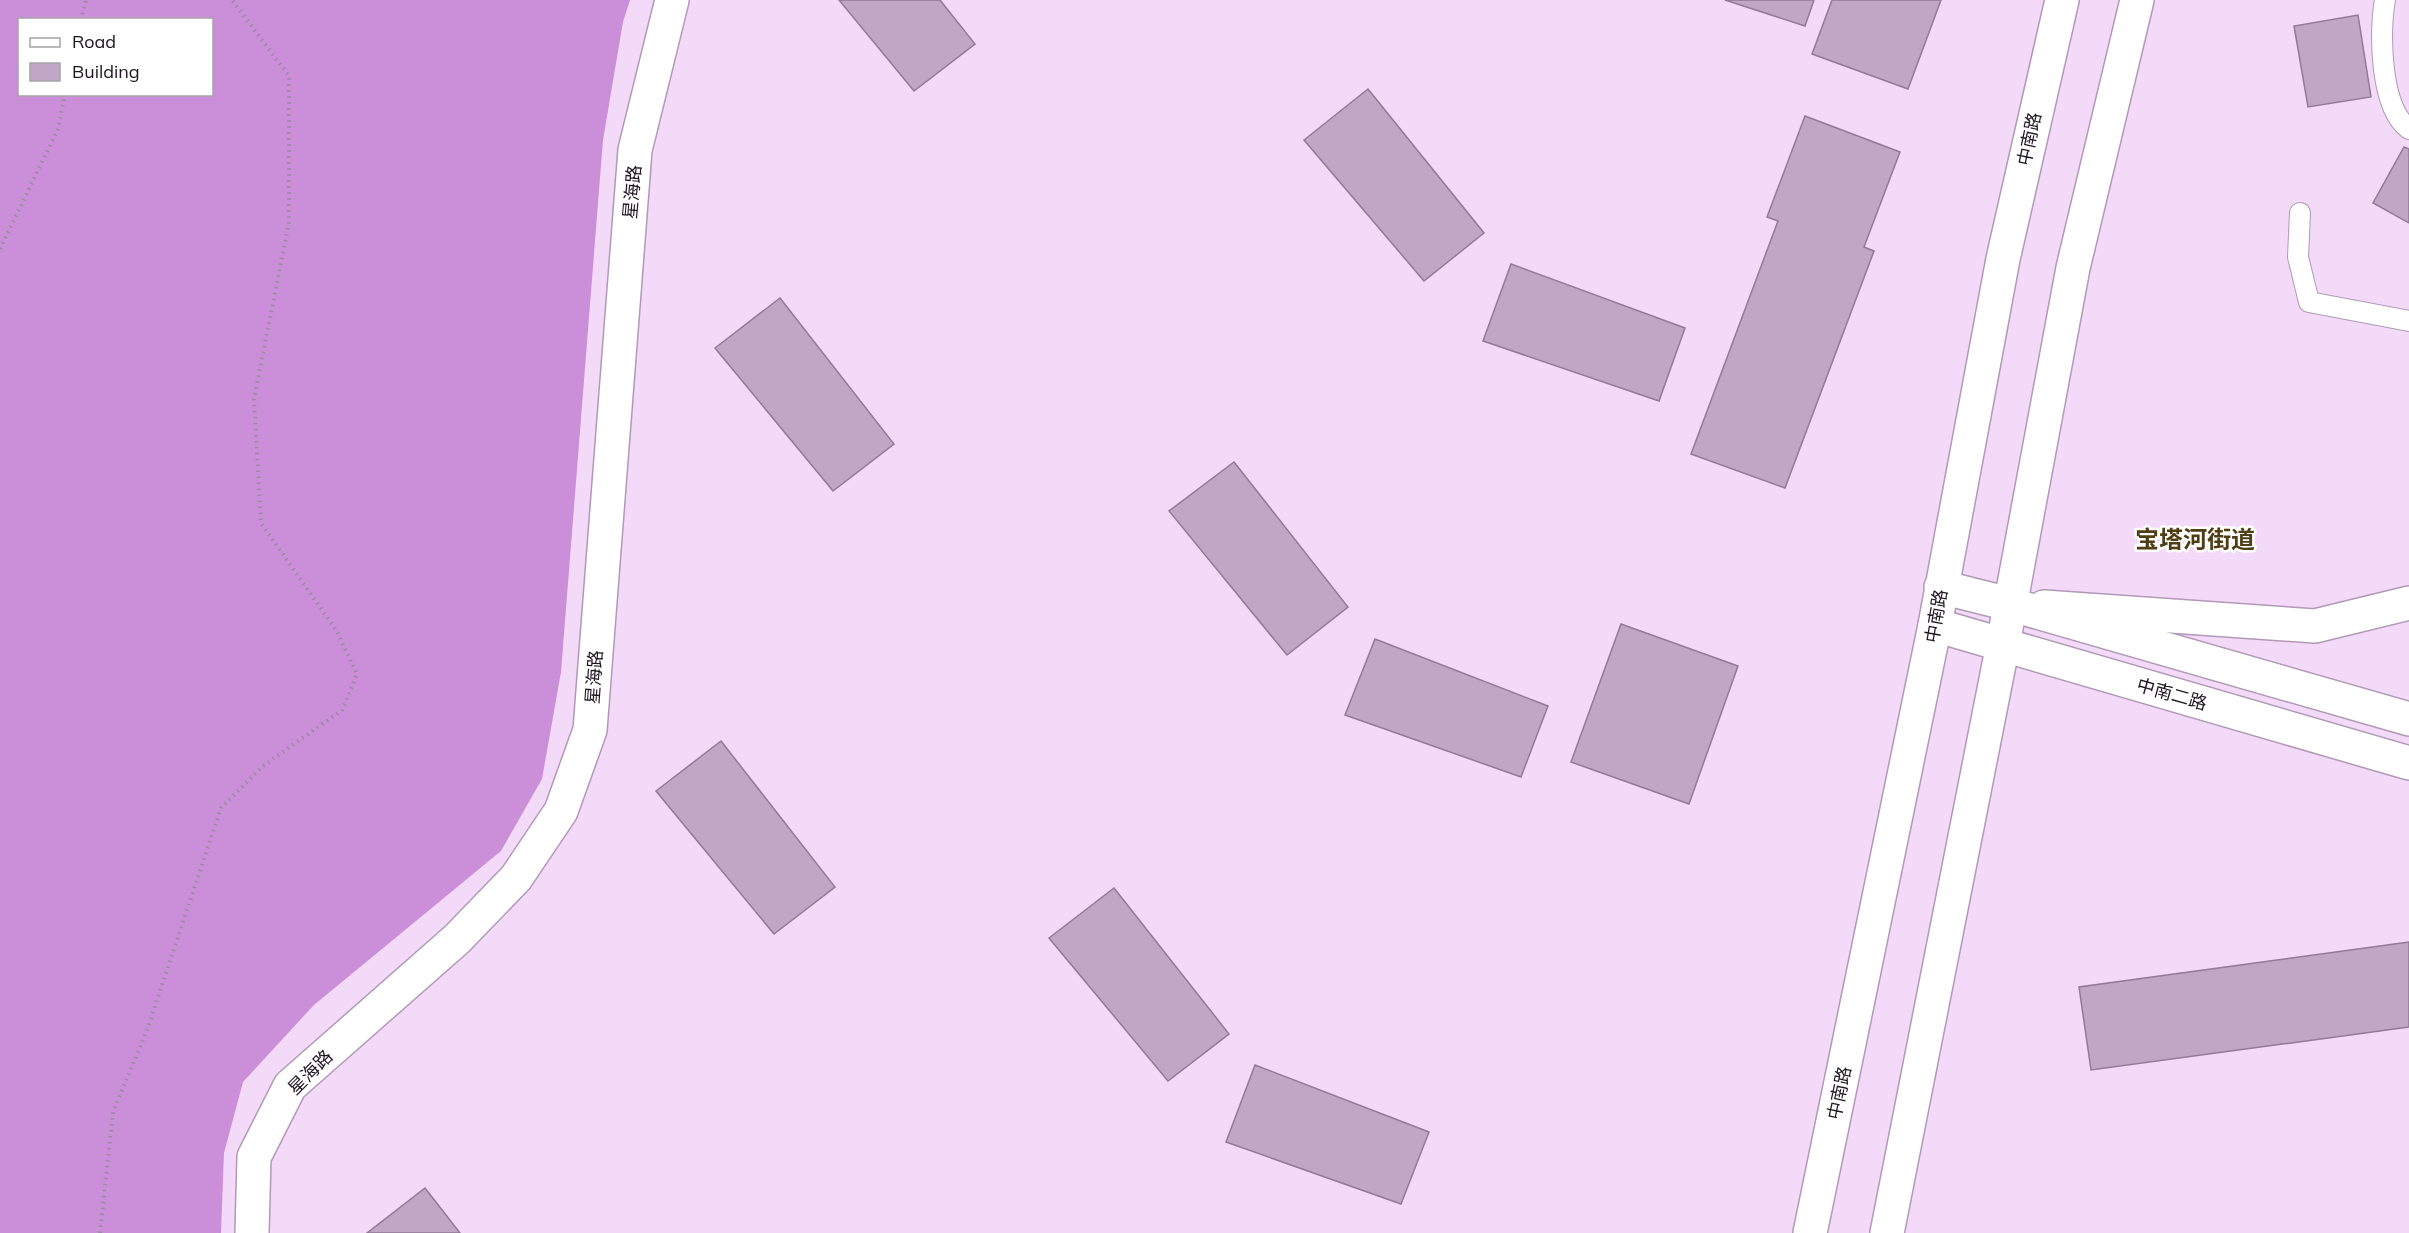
<svg xmlns="http://www.w3.org/2000/svg" width="2409" height="1233" viewBox="0 0 2409 1233" font-family="Mulish,'Noto Sans SC',sans-serif">
<rect width="100%" height="100%" fill="#f3daf9"/>
<!-- forest -->
<path fill="#cb8fda" fill-rule="evenodd" d="M 0,0 L 630,0 L 623,22 L 603,140 L 561,672 L 542,779 L 501,851 L 314,1005 L 243,1082 L 224,1153 L 221,1233 L 0,1233 ZM 20,20 L 212,20 L 212,94 L 20,94 Z"/>
<!-- building -->
<g fill="#bfa7c5" stroke="#927b97" stroke-width="1.5">
<path d="M 839,0 L 940,0 L 975,44 L 914,91 Z"/>
<path d="M 1725,0 L 1814,0 L 1805,26 Z"/>
<path d="M 1832,0 L 1941,0 L 1908,89 L 1812,54 Z"/>
<path d="M 2358,15 L 2371,97 L 2308,107 L 2294,26 Z"/>
<path d="M 1368,89 L 1484,233 L 1424,281 L 1304,140 Z"/>
<path d="M 1805,116 L 1900,152 L 1864,247 L 1874,251 L 1785,488 L 1691,454 L 1778,221 L 1767,217 Z"/>
<path d="M 2404,147 L 2409,149 L 2409,223 L 2373,203 Z"/>
<path d="M 1511,264 L 1685,328 L 1659,401 L 1483,341 Z"/>
<path d="M 780,298 L 894,444 L 833,491 L 715,348 Z"/>
<path d="M 1234,462 L 1348,607 L 1287,655 L 1169,511 Z"/>
<path d="M 1621,624 L 1738,666 L 1689,804 L 1571,762 Z"/>
<path d="M 1375,639 L 1548,706 L 1521,777 L 1345,715 Z"/>
<path d="M 721,741 L 835,887 L 774,934 L 656,791 Z"/>
<path d="M 1114,888 L 1229,1034 L 1168,1081 L 1049,938 Z"/>
<path d="M 2409,942 L 2409,1027 L 2091,1070 L 2079,987 Z"/>
<path d="M 1255,1065 L 1429,1132 L 1401,1204 L 1226,1142 Z"/>
<path d="M 425,1188 L 460,1233 L 367,1233 Z"/>
</g>
<g fill="none" stroke-linecap="round" stroke-linejoin="round">
<defs>
<g id="service">
<path d="M 2385,0 C 2379,32 2380,108 2409,129"/>
<path d="M 2300,213 L 2298,257 L 2309,302 L 2409,321"/>
</g>
<g id="minor">
<path d="M 2044,607 L 2315,626 L 2409,603"/>
<path d="M 252,1233 L 254,1157 L 290,1086 L 457,939 L 516,878 L 561,811 L 590,730 L 635,150 L 672,0"/>
</g>
<g id="secondary">
<path d="M 1941,587 L 2009,604 L 2409,719"/>
<path d="M 1935,625 L 2409,763"/>
</g>
<g id="primary">
<path d="M 1810,1233 L 1935,625 L 2003,259 L 2062,0"/>
<path d="M 1887,1233 L 2003,644 L 2073,268 L 2137,0"/>
</g>
</defs>
<!-- service casing -->
<use href="#service" stroke="#b199b7" stroke-width="22"/>
<!-- minor casing -->
<use href="#minor" stroke="#b199b7" stroke-width="36"/>
<!-- secondary casing -->
<use href="#secondary" stroke="#b199b7" stroke-width="36"/>
<!-- primary casing -->
<use href="#primary" stroke="#b199b7" stroke-width="36"/>
<!-- path -->
<g stroke="#9d8aa1" stroke-width="4" stroke-dasharray="1.5 4.5" stroke-linecap="butt">
<path d="M 81,20 L 86,0"/>
<path d="M 0,249 L 58,129 L 65,94"/>
<path d="M 100,1233 L 113,1112 L 146,1033 L 221,808 L 263,766 L 342,710 L 357,674 L 336,630 L 261,523 L 254,399 L 289,222 L 289,76 L 232,0"/>
</g>
<!-- service -->
<use href="#service" stroke="#fff" stroke-width="20"/>
<!-- minor -->
<use href="#minor" stroke="#fff" stroke-width="33"/>
<!-- secondary -->
<use href="#secondary" stroke="#fff" stroke-width="33"/>
<!-- primary -->
<use href="#primary" stroke="#fff" stroke-width="33"/>
</g>
<g text-anchor="middle" dominant-baseline="central" stroke-width="5" stroke-linejoin="round" paint-order="stroke">
<!-- street labels -->
<g font-size="18" fill="#1f1621" stroke="#fff">
<text transform="translate(2029 139) rotate(-78)">中南路</text>
<text transform="translate(632 192) rotate(-85)">星海路</text>
<text transform="translate(1936 616) rotate(-80)">中南路</text>
<text transform="translate(594 677) rotate(-86)">星海路</text>
<text transform="translate(2172 694) rotate(16)">中南二路</text>
<text transform="translate(310 1072) rotate(-45)">星海路</text>
<text transform="translate(1839 1093) rotate(-78)">中南路</text>
</g>
<!-- district labels -->
<g font-size="24" font-weight="bold" fill="#4e3d15" stroke="#fff">
<text x="2195" y="539">宝塔河街道</text>
</g>
</g>
<!-- legend -->
<rect x="18" y="18" width="195" height="78" fill="#ffffff" stroke="#a5a2a6" stroke-width="1.5"/>
<rect x="30" y="38" width="30" height="9" fill="#ffffff" stroke="#a5a2a6" stroke-width="1.5"/>
<text x="72" y="48" font-size="18" fill="#1f1621">Road</text>
<rect x="30" y="63" width="30" height="18" fill="#bfa7c5" stroke="#a5a2a6" stroke-width="1.5"/>
<text x="72" y="78" font-size="18" fill="#1f1621">Building</text>
</svg>
